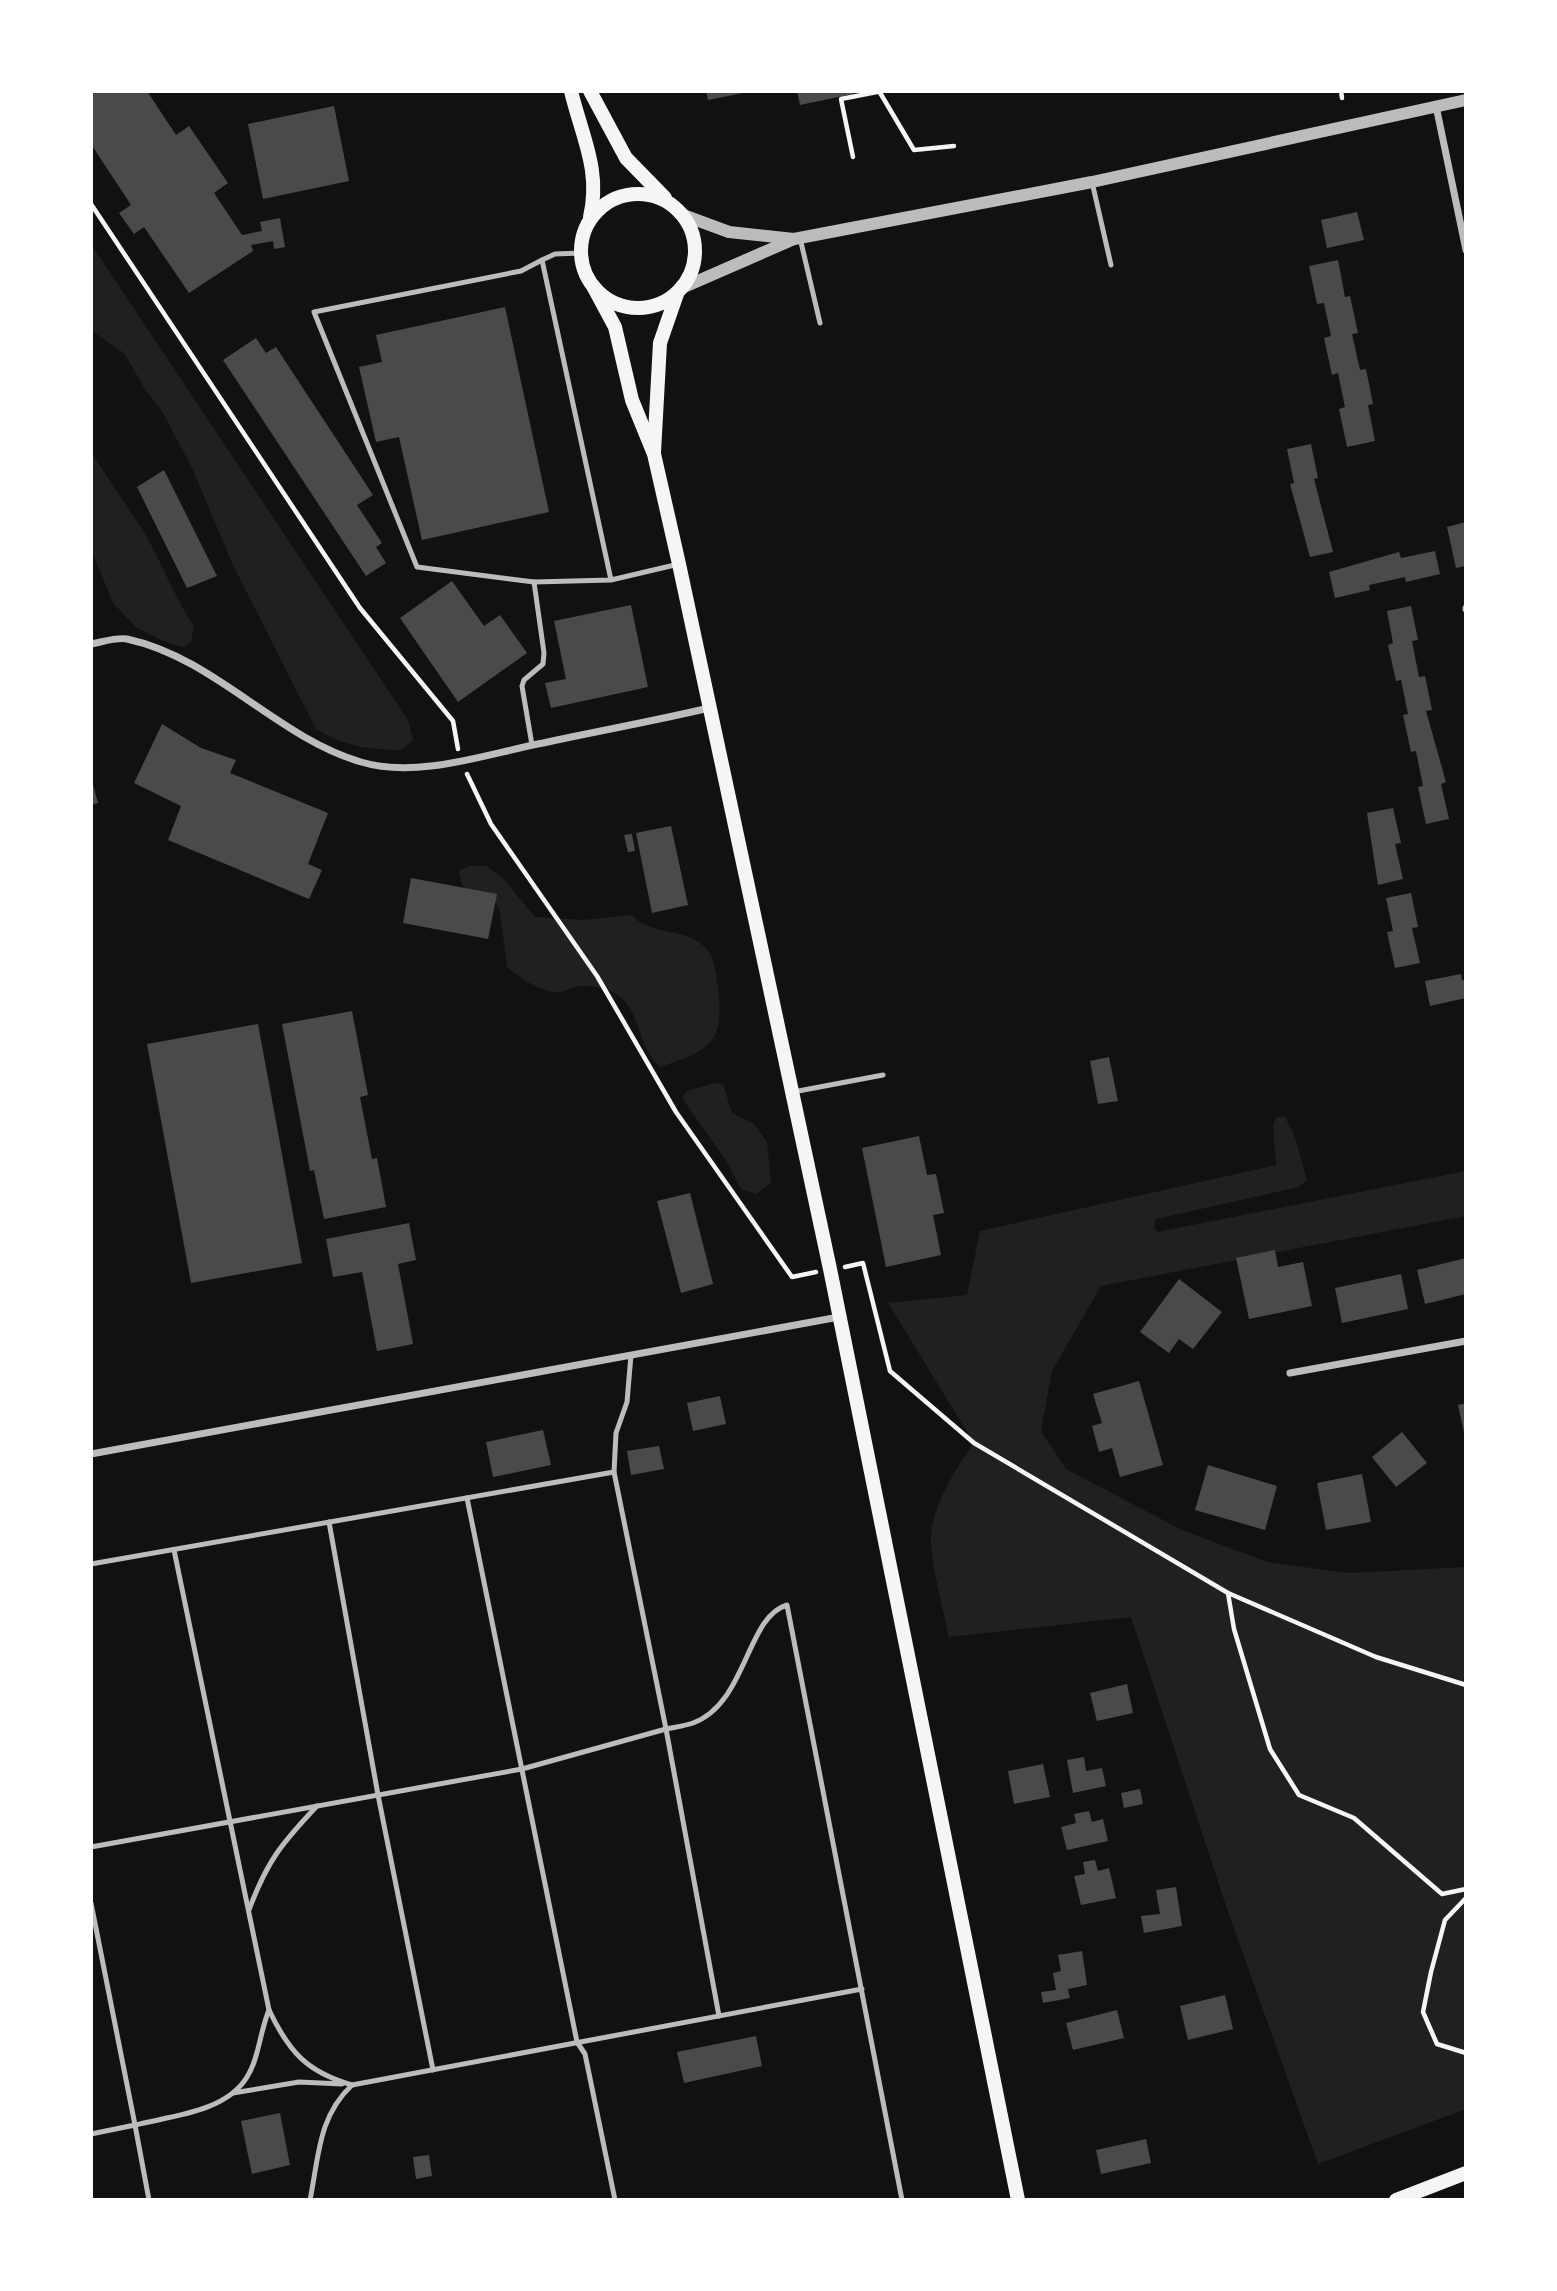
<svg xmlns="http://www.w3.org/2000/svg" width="1557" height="2291" viewBox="0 0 1557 2291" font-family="Figtree,sans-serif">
<rect width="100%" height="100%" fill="#111"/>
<!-- green -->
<g fill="#202020">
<path d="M 91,244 L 408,720 L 413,740 L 401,750 C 369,750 343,746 316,729 L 232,563 L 193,470 L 162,411 L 145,389 L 124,353 L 93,332 Z"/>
<path d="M 91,451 C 107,478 125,503 142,529 C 161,560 173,595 194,626 L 191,643 L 182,647 L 161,640 L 136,627 L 113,603 L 91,549 Z"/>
<path d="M 468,866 L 486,866 L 501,876 L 535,917 L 583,920 L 632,915 C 649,936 685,927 705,947 C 715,957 716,975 718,988 C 725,1043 710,1050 660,1067 C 636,1047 642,1006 612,992 C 605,988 589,985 581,986 C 574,986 567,991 560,992 C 540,993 522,979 507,967 L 500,911 L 493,898 L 462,886 L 459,871 Z"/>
<path d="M 715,1083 L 723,1084 L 732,1113 L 754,1124 L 767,1142 L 771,1183 L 756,1194 L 741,1189 L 727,1162 L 682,1098 L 687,1091 Z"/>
<path d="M 1277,1117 L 1285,1117 L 1295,1137 L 1307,1180 L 1299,1187 L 1156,1219 L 1154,1227 L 1157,1232 L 1466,1171 L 1466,1216 L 1101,1286 L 1052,1371 L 1041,1431 L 1066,1469 L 1182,1530 L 1267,1562 L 1349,1573 L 1466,1567 L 1466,2109 L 1318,2164 L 1227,1909 L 1131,1617 L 949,1637 C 944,1613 929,1556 931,1535 C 934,1503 956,1468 974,1443 L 888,1303 L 967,1295 L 980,1231 L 1276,1165 L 1273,1124 Z"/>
</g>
<!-- building -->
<g fill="#4a4a4a">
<path d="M 91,91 L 147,91 L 176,135 L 189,126 L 228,183 L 214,193 L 242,235 L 262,231 L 260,222 L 280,218 L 285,247 L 274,249 L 273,241 L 251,245 L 253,251 L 189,293 L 144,227 L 134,234 L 119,213 L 131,205 L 91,144 Z"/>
<path d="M 706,91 L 747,91 L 748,92 L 708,100 Z"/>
<path d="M 797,91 L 852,91 L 853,94 L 800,105 Z"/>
<path d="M 334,106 L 349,181 L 263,199 L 248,124 Z"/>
<path d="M 1357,212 L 1364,240 L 1327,248 L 1321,220 Z"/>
<path d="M 1338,260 L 1345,297 L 1350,296 L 1358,333 L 1352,334 L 1360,370 L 1366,369 L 1373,404 L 1368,405 L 1375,441 L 1347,447 L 1339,409 L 1345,407 L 1338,373 L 1332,375 L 1324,338 L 1331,336 L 1324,303 L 1317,304 L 1309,266 Z"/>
<path d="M 505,307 L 549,512 L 422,540 L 399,437 L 376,442 L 359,367 L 382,362 L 376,335 Z"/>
<path d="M 256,338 L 266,353 L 276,347 L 373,495 L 357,505 L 382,543 L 376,547 L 386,563 L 366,576 L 223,360 Z"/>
<path d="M 1311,444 L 1318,478 L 1314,479 L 1333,552 L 1310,557 L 1290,484 L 1294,483 L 1287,449 Z"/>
<path d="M 164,470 L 217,576 L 187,588 L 137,487 Z"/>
<path d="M 1466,522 L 1466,566 L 1456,568 L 1447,527 Z"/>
<path d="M 1435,551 L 1440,574 L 1406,582 L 1405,577 L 1369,585 L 1370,590 L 1335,598 L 1329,572 L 1399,552 L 1401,558 Z"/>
<path d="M 452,581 L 484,626 L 500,615 L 527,653 L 458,702 L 400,618 Z"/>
<path d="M 631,605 L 648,687 L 551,708 L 545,683 L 566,679 L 554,621 Z"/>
<path d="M 1411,606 L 1418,640 L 1412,641 L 1419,677 L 1425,676 L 1432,710 L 1426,711 L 1446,782 L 1441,784 L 1449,819 L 1426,824 L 1418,787 L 1423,786 L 1416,751 L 1411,752 L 1403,715 L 1408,714 L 1401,680 L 1396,681 L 1388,645 L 1393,643 L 1387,611 Z"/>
<path d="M 162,724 L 201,748 L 236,760 L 230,773 L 328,813 L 308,864 L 322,870 L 309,899 L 168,840 L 181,806 L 134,783 Z"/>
<path d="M 91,777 L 98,803 L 91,805 Z"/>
<path d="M 1393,808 L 1401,843 L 1395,844 L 1403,879 L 1378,885 L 1367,813 Z"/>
<path d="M 671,826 L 688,905 L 652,913 L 636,833 Z"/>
<path d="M 632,834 L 635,851 L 628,852 L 624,835 Z"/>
<path d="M 411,878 L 497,894 L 488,939 L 403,923 Z"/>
<path d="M 1411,893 L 1418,927 L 1412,928 L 1420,963 L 1395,968 L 1387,932 L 1393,931 L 1386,898 Z"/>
<path d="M 1461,974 L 1462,980 L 1466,980 L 1466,998 L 1430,1006 L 1425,981 Z"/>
<path d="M 352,1011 L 368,1095 L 360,1097 L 372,1159 L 377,1158 L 386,1207 L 324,1219 L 314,1170 L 310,1171 L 282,1024 Z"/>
<path d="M 258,1024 L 302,1263 L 191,1283 L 147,1044 Z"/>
<path d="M 1109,1057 L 1118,1101 L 1098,1104 L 1090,1061 Z"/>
<path d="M 919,1136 L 927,1175 L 936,1174 L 944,1213 L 933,1215 L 941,1255 L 886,1267 L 862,1148 Z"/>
<path d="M 690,1193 L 713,1284 L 681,1293 L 657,1201 Z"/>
<path d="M 409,1223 L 416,1260 L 398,1264 L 413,1344 L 377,1351 L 362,1272 L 333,1277 L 326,1239 Z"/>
<path d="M 1275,1250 L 1278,1267 L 1303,1262 L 1312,1306 L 1249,1319 L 1236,1258 Z"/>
<path d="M 1466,1258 L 1466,1294 L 1425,1304 L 1417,1270 Z"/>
<path d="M 1401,1274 L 1408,1309 L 1342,1323 L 1335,1288 Z"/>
<path d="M 1179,1279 L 1222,1312 L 1193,1349 L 1179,1339 L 1169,1353 L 1140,1332 Z"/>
<path d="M 1139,1381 L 1163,1465 L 1120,1477 L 1112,1448 L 1099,1452 L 1092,1426 L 1102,1423 L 1093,1394 Z"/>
<path d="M 720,1396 L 726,1424 L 693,1431 L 687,1403 Z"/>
<path d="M 1466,1403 L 1466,1437 L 1465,1437 L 1458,1405 Z"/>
<path d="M 543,1430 L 551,1465 L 493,1477 L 486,1442 Z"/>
<path d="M 1402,1432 L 1427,1463 L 1396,1487 L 1372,1457 Z"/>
<path d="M 659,1446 L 664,1469 L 631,1475 L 627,1451 Z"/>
<path d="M 1208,1465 L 1277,1486 L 1265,1530 L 1195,1510 Z"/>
<path d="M 1362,1474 L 1371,1522 L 1326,1530 L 1317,1483 Z"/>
<path d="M 1127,1684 L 1133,1713 L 1097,1721 L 1090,1693 Z"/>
<path d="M 1084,1757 L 1086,1771 L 1102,1768 L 1106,1786 L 1073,1793 L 1067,1760 Z"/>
<path d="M 1043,1764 L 1050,1797 L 1014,1804 L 1008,1771 Z"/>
<path d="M 1140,1789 L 1143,1804 L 1124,1808 L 1121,1793 Z"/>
<path d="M 1089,1811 L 1092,1822 L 1103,1819 L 1108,1841 L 1067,1850 L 1061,1827 L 1076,1823 L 1074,1814 Z"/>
<path d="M 1095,1860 L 1098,1871 L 1109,1868 L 1116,1898 L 1081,1905 L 1074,1876 L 1085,1874 L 1083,1862 Z"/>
<path d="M 1176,1887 L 1182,1926 L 1144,1933 L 1141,1916 L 1160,1914 L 1156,1890 Z"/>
<path d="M 1082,1951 L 1087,1985 L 1068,1989 L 1070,1998 L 1043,2003 L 1041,1992 L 1056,1990 L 1053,1973 L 1061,1971 L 1058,1955 Z"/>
<path d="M 1225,1995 L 1233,2029 L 1188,2040 L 1180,2006 Z"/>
<path d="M 1117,2010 L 1124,2038 L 1073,2050 L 1066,2023 Z"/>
<path d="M 756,2036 L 762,2066 L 684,2083 L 677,2052 Z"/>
<path d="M 280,2113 L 290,2165 L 252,2174 L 241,2121 Z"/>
<path d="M 1146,2139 L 1151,2163 L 1101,2174 L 1096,2150 Z"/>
<path d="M 429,2155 L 432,2176 L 416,2179 L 413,2157 Z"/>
</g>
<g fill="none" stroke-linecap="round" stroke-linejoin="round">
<!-- path -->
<g stroke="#f5f5f5" stroke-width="4.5">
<path d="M 879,91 L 914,150 L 954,146"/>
<path d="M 1341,91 L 1342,98"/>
<path d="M 853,157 L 841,99 L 882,91"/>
<path d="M 91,204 L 360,608 L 453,721 L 458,749"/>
<path d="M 467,774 L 491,824 L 597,976 L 676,1112 L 792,1277 L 816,1272"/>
<path d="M 845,1267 L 863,1263 L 890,1371 L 974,1443 L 1228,1593 L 1376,1657 L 1466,1685"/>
<path d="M 1228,1593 L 1234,1629 L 1270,1749 L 1299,1795 L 1354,1818 L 1442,1894 L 1466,1889"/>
<path d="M 1466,1898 L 1445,1920 L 1431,1972 L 1423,2012 L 1437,2044 L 1466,2053"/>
</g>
<!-- service -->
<g stroke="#bcbcbc" stroke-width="5">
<path d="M 1092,182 L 1111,265"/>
<path d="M 800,238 L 820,323"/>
<path d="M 542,260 L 555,254 L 581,253"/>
<path d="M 611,580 L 534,582 L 417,567 L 314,312 L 521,271 L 542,260 L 611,580 L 679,564"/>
<path d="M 532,745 L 522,686 L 524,680 L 543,664 L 544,653 L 534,582"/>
<path d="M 793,1092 L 883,1075"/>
<path d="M 614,1472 L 616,1433 L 627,1402 L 631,1355"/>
<path d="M 467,1498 L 577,2042 L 585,2054 L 615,2200"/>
<path d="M 329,1522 L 378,1795 L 433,2070"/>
<path d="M 174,1550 L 269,2010 C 289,2052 307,2072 352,2085"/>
<path d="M 91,1564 L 614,1472 L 666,1729 C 675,1727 685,1726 693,1723 C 747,1703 746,1617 787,1605 L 902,2200"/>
<path d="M 91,1847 L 522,1769 L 666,1729 L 719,2016"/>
<path d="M 91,1903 L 135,2125 L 91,2134"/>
<path d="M 249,1910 C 267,1861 282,1843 317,1806"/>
<path d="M 233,2093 L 299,2082 L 342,2084"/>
<path d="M 149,2200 L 135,2125 C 171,2116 226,2112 247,2077 C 259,2058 260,2031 269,2010"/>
<path d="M 310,2200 C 319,2156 318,2117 352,2085 L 862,1989"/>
</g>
<!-- minor -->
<g stroke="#bcbcbc" stroke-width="7">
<path d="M 1436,106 L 1466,250"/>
<path d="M 1466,608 L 1466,609"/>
<path d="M 91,644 C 102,642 117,637 127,639 C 215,658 276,737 361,762 C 418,779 486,754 543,743 C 598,731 654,721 709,708"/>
<path d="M 1290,1373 L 1466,1341"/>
<path d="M 91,1454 L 839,1317"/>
</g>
<!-- tertiary -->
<g stroke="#bcbcbc" stroke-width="12">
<path d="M 683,215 L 729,232 L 794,239"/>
<path d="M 684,287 L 794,239 L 1092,182 L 1466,100"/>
</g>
<!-- secondary -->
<g stroke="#f5f5f5" stroke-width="14">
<path d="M 571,91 C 582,137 601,170 590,217"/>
<path d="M 590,91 L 626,158 L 665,198"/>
<circle cx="638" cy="251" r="57"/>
<path d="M 594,288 L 615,327 L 632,400 L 654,454 L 679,564 L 830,1269 L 1018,2200"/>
<path d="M 654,452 L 660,343 L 677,294"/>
<path d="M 1396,2200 L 1466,2173"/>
</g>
</g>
<!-- border -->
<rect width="1557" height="2291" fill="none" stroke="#ffffff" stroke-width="186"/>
</svg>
